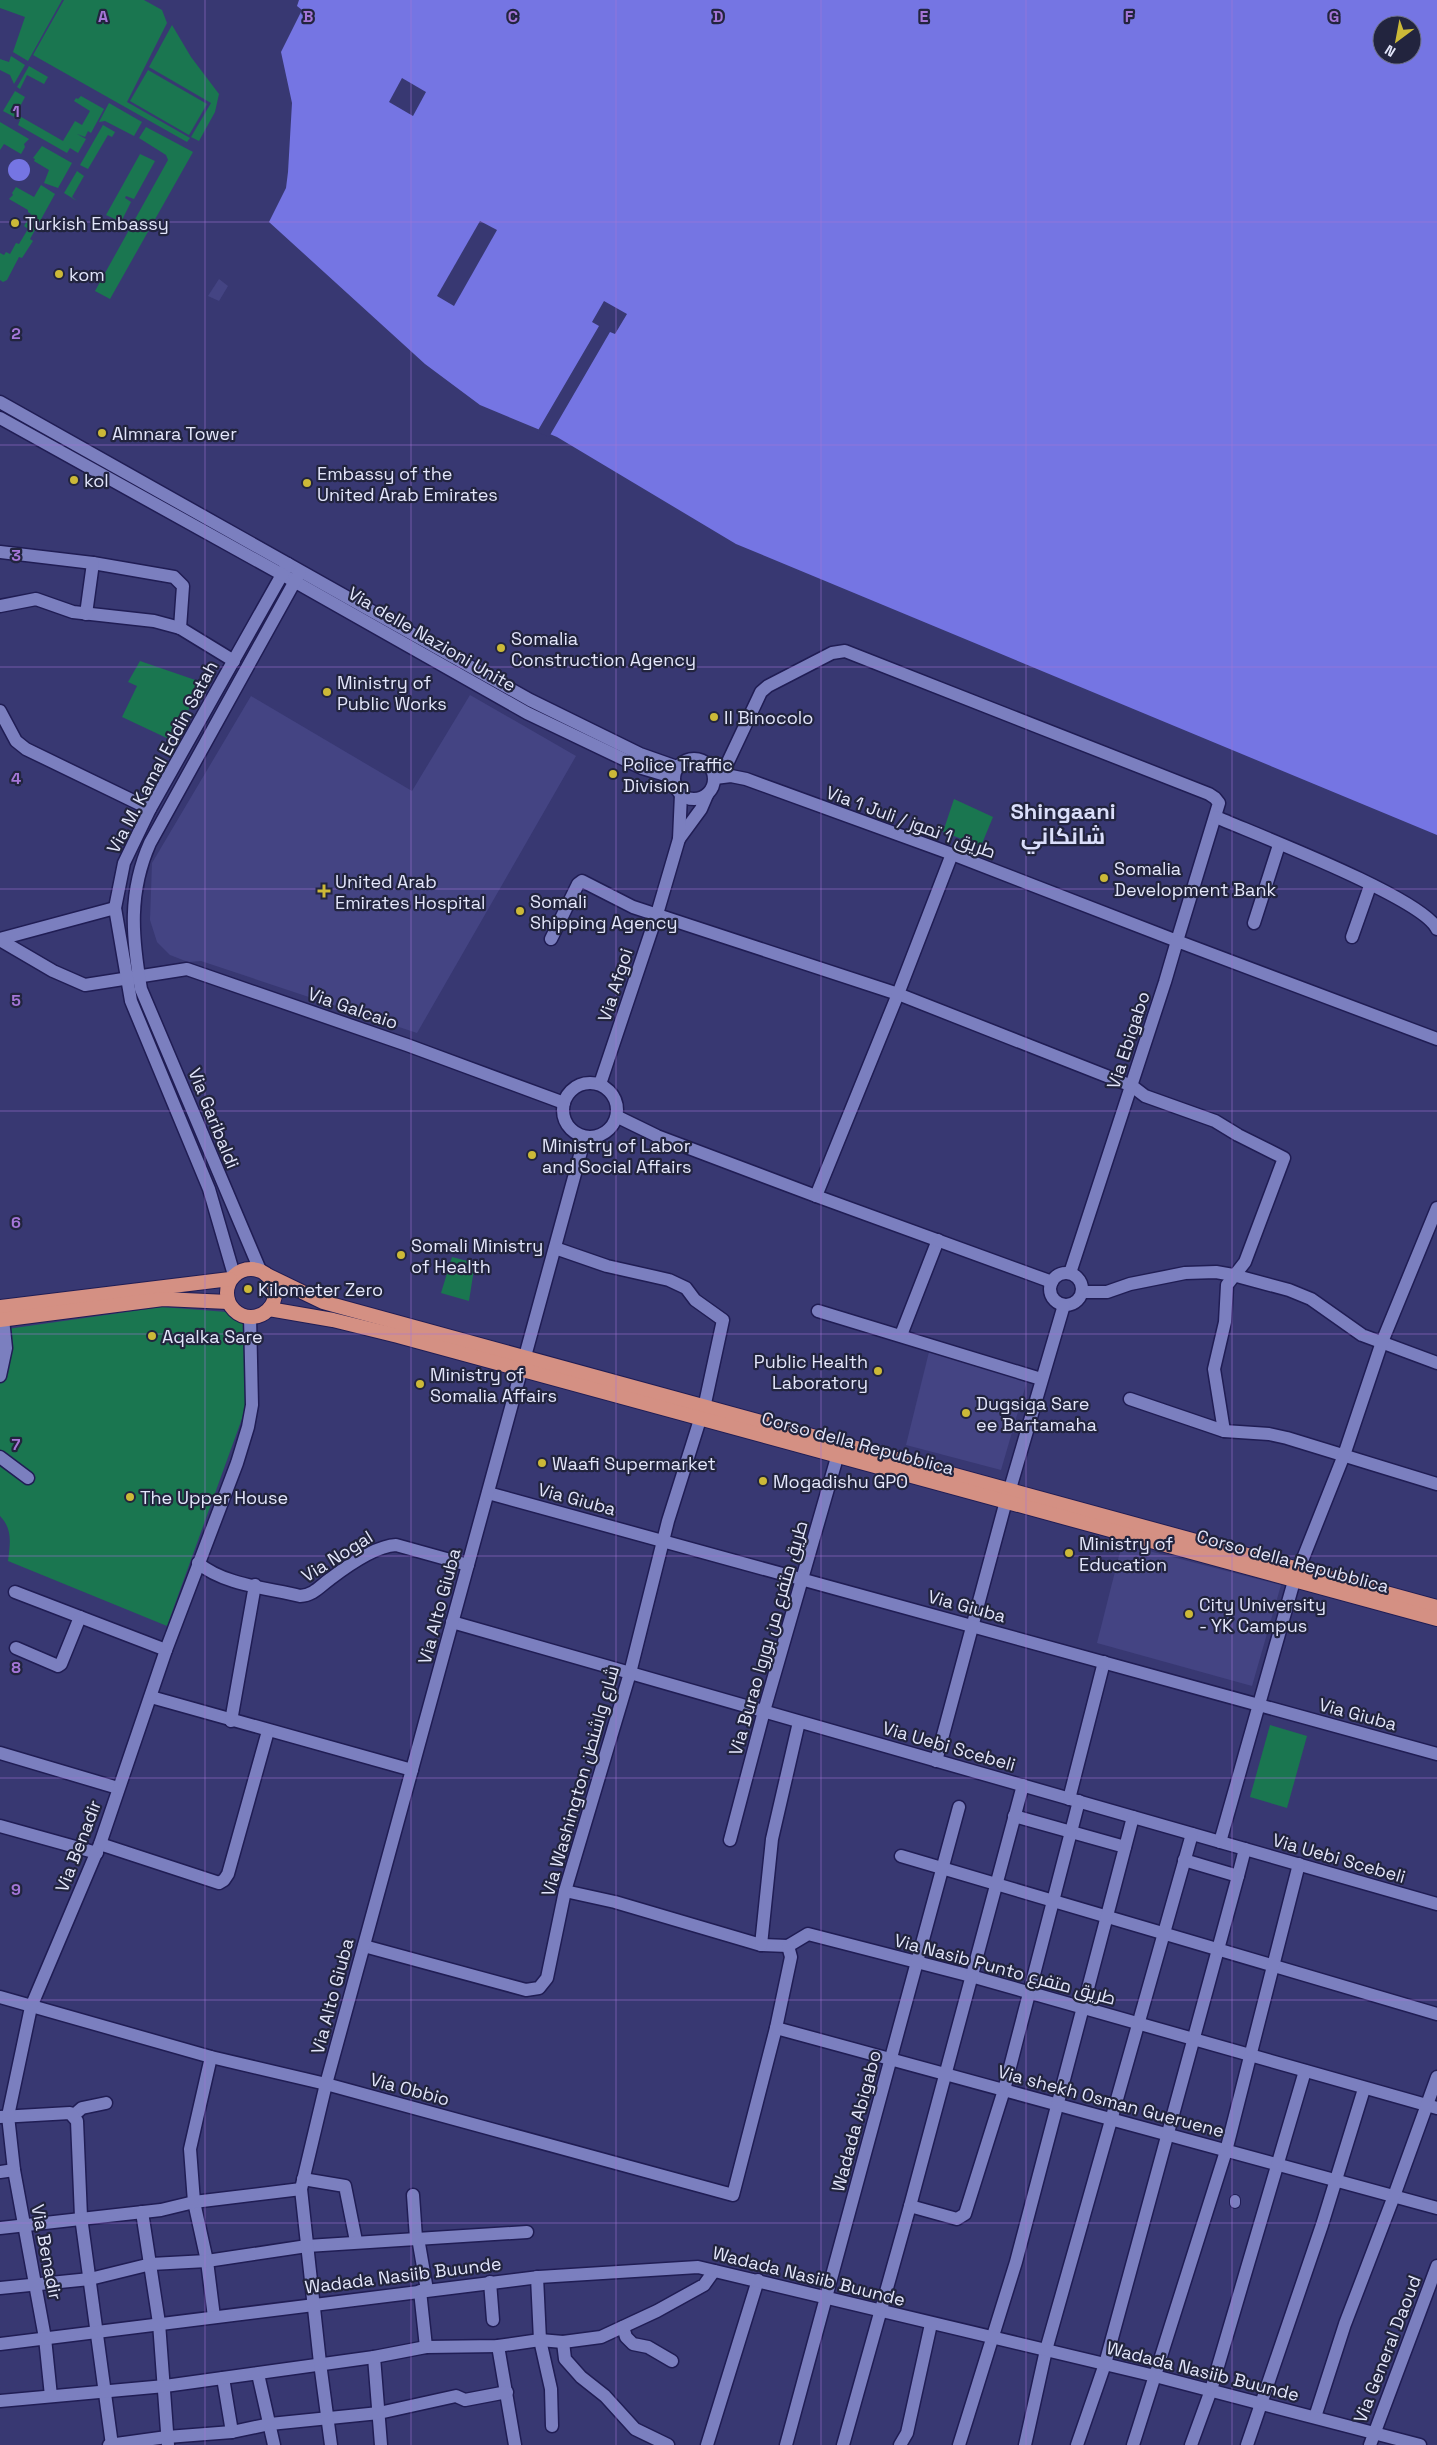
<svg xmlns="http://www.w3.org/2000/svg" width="1437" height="2445" viewBox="0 0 1437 2445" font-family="'Space Grotesk',Cairo,sans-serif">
<rect width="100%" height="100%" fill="#383872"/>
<!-- built -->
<g fill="#444483">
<path d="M 219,279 L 228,286 L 219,301 L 208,296 Z"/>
<path d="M 470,695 L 576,756 L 417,1033 L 201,961 L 188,962 L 170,955 L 157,942 L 150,920 L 152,863 L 251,696 L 412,791 Z"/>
<path d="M 929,1352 L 1027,1381 L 1001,1470 L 906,1445 Z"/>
<path d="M 1122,1544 L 1281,1585 L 1252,1686 L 1097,1643 Z"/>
</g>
<!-- green -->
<g fill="#1a7650">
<path d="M 0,0 L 62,0 L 28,61 L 13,52 L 25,17 L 0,8 Z"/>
<path d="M 64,0 L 144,0 L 162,10 L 167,23 L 127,102 L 190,138 L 187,142 L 33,55 Z"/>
<path d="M 172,25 L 191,57 L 219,94 L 215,112 L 199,141 L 191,137 L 211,103 L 149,67 Z"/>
<path d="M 11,56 L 25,65 L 14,84 L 10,75 L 0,70 L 0,59 L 9,62 Z"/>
<path d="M 29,66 L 48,77 L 44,84 L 27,75 L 20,89 L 17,87 Z"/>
<path d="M 148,70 L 207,104 L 189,135 L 130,101 Z"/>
<path d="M 15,91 L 25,97 L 16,114 L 63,141 L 75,121 L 82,125 L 90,111 L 74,101 L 76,98 L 78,99 L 81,96 L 104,109 L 91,133 L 88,131 L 85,137 L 77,134 L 86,139 L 78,153 L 70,148 L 67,153 L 18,125 L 20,120 L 3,111 Z"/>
<path d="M 109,103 L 142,122 L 134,136 L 105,121 L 99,122 Z"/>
<path d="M 0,122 L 29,139 L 24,144 L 25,147 L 21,154 L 4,144 L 0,150 Z"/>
<path d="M 103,125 L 115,132 L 112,137 L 108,135 L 88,169 L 80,165 Z"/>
<path d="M 146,127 L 193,152 L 110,299 L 95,291 L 168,160 L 166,155 L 139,138 Z"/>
<path d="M 42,146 L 72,163 L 58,188 L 44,183 L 49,170 L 34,161 L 35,159 L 33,158 Z"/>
<path d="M 140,154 L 155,161 L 134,199 L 126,196 L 125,198 L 131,202 L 121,222 L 106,215 Z"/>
<path d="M 77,171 L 84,176 L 72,197 L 77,201 L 64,193 Z"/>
<path d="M 41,185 L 55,194 L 30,239 L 33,241 L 22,258 L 19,257 L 7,280 L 3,282 L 0,280 L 0,253 L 4,255 L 6,252 L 10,254 L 16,243 L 19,244 L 28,229 L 24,226 L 31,214 L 28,212 L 28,210 L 9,199 L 13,195 L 12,193 L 16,187 L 34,197 Z"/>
<path d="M 140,661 L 204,683 L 171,740 L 122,717 L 137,686 L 128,682 Z"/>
<path d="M 954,799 L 993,817 L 981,846 L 943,832 Z"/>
<path d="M 452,1257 L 475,1263 L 469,1301 L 441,1293 Z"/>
<path d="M 162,1307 L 227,1312 L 243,1321 L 248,1391 L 244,1413 L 167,1626 L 8,1561 C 10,1544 13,1529 0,1516 L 0,1330 Z"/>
<path d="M 1270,1725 L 1307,1736 L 1287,1808 L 1250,1797 Z"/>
</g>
<!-- water -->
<g fill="#7575e3" fill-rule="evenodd">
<path d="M 299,0 L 1437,0 L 1437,835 L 736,544 L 557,437 L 480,405 L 425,364 L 269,222 L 286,188 L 288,172 L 292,103 L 281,52 L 302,10 L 297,6 ZM 1382,25 L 1412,25 L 1412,55 L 1382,55 Z"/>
<circle cx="19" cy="170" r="11"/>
</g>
<!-- pier -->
<g fill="#383872">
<path d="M 402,78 L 426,92 L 413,116 L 389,102 Z"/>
<path d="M 480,221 L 497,230 L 454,306 L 437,296 Z"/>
<path d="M 604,301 L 627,314 L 615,334 L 610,332 L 549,437 L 537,432 L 599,326 L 592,322 Z"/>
</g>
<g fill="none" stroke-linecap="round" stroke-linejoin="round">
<defs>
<path id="pedestrian" d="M 1235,2203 L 1235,2200"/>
<g id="minor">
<path d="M 0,552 L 93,563 L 174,577 L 183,586 L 180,628"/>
<path d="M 0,606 L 36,599 L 73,612 L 154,621 L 180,628 L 234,661"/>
<path d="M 86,614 L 93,563"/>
<path d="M 0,711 L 16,741 L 26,749 L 150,809"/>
<path d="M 714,773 L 727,764 L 761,692 L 768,686 L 832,653 L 845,651 L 1209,794 L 1215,798 L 1219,803 L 1177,941 L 952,854 L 746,779 L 731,776 L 715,778"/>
<path d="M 1216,817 C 1255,834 1423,898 1437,929"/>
<path d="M 1254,923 L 1279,845"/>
<path d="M 1352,937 L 1370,886"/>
<path d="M 551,939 L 578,884 L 582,881 L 633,907 L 898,994 L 1132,1086 L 1145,1096 L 1215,1121 L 1238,1135 L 1284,1158 L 1245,1262 L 1227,1285 L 1225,1322 L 1214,1369 L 1224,1431"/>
<path d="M 816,1196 L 898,994 L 952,854"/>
<path d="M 555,1248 L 607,1266 L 669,1280 L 686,1288 L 695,1300 L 723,1320 L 704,1408"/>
<path d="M 1082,1292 L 1107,1292 L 1130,1284 L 1185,1273 L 1216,1272 L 1233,1275 L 1289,1290 L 1311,1299 L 1362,1335 L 1437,1363"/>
<path d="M 818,1311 L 1041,1379"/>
<path d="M 901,1335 L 938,1240"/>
<path d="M 0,1376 L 6,1348 L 2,1309"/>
<path d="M 1130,1399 L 1224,1431 L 1269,1434 L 1287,1438 L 1437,1484"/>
<path d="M 0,1457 L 28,1478"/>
<path d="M 198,1563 C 224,1585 268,1588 300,1596 C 314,1595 320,1586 330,1579 C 347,1566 376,1546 396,1545 L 468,1565"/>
<path d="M 15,1592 L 166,1650"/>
<path d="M 452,1622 L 1437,1904"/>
<path d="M 16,1648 L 58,1666 L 61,1664 L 80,1617"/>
<path d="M 151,1697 L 412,1770"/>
<path d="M 231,1721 L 255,1585"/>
<path d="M 0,1753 L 118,1788"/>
<path d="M 936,1761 L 1006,1501"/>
<path d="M 1069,1799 L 1104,1662"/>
<path d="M 1014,1816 L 1125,1847"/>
<path d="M 0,1826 L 97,1853"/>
<path d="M 730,1840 L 764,1711 L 840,1447"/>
<path d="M 1220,1842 L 1294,1581 L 1344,1455 L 1382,1342 L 1437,1208"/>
<path d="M 100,1844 L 219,1883 L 224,1880 L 228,1874 L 268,1731"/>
<path d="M 901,1856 L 1437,2014"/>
<path d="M 1184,1860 L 1238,1876 L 1245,1849"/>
<path d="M 565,1891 L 615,1902 L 761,1945 L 788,1946 L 808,1934 L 971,1976 L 1437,2108"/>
<path d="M 761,1945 L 772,1839 L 799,1722"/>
<path d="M 0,1997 L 211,2057 L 326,2084 L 733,2195 L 776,2028 L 791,1957 L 788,1946"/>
<path d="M 776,2028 L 1437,2208"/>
<path d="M 211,2057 L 190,2149 L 194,2202 L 207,2261 L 214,2317"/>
<path d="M 74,2115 L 82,2108 L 106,2103"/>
<path d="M 0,2117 L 70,2113 L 77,2121 L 81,2217 L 112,2445"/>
<path d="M 0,2172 L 14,2170"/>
<path d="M 303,2179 L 345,2186 L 356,2241"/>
<path d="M 413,2195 L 416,2238"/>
<path d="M 910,2206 L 1023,1785"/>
<path d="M 142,2212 L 159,2323 L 168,2445"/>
<path d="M 0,2228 L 161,2210 L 194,2202 L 301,2189"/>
<path d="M 418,2238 L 427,2290"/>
<path d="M 537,2277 L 540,2340 L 551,2389 L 552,2426"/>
<path d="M 490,2282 L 493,2320"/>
<path d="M 0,2288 L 90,2279 L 151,2264 L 207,2261 L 307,2246 L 527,2232"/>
<path d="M 420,2291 L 426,2347"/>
<path d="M 623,2327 L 626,2337 L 633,2344 L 648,2347 L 672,2361"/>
<path d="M 45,2338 L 51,2396"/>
<path d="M 563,2342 L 565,2359 L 581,2377 L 605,2396 L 635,2429 L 668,2445"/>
<path d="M 498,2346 L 515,2445"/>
<path d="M 374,2357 L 381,2445"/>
<path d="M 258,2374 L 274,2445"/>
<path d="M 223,2378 L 232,2432"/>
<path d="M 0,2401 L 165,2386 L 374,2357 L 426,2347 L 498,2346 L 540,2340 L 563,2342 L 601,2337 L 657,2311 L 704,2285 L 714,2271"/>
<path d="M 1315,2417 L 1345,2324 L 1394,2196 L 1437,2077"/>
<path d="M 109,2445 L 167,2437 L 232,2432 L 270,2424 L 379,2413 L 456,2396 L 465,2400 L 507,2392"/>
<path d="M 707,2445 L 758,2280"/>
<path d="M 786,2445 L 959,1807"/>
<path d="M 843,2445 L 910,2206 L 957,2219 L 965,2214 L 1004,2090 L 1079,1801"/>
<path d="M 900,2445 L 907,2433 L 931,2324"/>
<path d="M 959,2445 L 1016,2262 L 1133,1817"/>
<path d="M 1025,2445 L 1046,2350 L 1192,1834"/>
<path d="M 1077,2445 L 1105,2364 L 1238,1876"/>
<path d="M 1133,2445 L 1226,2151 L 1299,1864"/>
<path d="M 1191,2445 L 1211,2390 L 1305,2071"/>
<path d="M 1247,2445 L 1322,2225 L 1364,2089"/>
</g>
<g id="tertiary">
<path d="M 288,564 L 530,700 L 640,754 L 677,767"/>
<path d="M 285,576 L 527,713 L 642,768 L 669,776 L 674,781"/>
<circle cx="694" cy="779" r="20"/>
<path d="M 679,839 L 701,809 L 707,795"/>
<path d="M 0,939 L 115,908"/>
<path d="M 0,940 L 53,971 L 85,985 L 187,969 L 407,1045 L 564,1103"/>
<circle cx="590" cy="1110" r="27"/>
<path d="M 600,1084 L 657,914 L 679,839 L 681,794"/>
<path d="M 618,1117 L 657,1136 L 816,1196 L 1052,1282"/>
<path d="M 488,1493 L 1437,1754"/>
<path d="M 364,1946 L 526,1990 L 539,1988 L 547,1978 L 565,1891 L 630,1673 L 668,1521 L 703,1410"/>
<path d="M 45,2338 L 14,2170 L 8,2116 L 31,2007 L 100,1844 L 166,1650 L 237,1463 L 248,1427 L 252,1405 L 250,1317"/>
<path d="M 0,2344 L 539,2277 L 698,2267 L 1155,2376 L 1420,2445"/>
<path d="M 331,2445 L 320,2363 L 301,2189 L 326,2084 L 585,1137"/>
</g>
<g id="secondary">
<path d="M 0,402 L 288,564 L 150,809 L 124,863 L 115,908 L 131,1001 L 209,1189 L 234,1275"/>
<path d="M 0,418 L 283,575"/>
<path d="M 260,1270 L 141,989 C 132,937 128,892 150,843 L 300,572"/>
<path d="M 1070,1273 L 1165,982 L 1177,941 L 1437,1039"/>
<circle cx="1066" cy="1289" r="16"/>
<path d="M 1007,1499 L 1064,1305"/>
<path d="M 1370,2445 L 1437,2266"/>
</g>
<g id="trunk">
<circle cx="251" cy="1293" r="24"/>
<path d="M 267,1275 L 323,1302 L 1437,1607"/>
<path d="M 0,1307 L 230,1279"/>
<path d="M 269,1309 L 333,1320 L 398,1336 L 1437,1619"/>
<path d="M 0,1320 L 163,1299 L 228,1302"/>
</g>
</defs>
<!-- pedestrian casing -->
<use href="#pedestrian" stroke="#201d54" stroke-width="12"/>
<!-- minor casing -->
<use href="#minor" stroke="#201d54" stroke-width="15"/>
<!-- tertiary casing -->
<use href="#tertiary" stroke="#201d54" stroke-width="15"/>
<!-- secondary casing -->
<use href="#secondary" stroke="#201d54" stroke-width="15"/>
<!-- trunk casing -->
<use href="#trunk" stroke="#201d54" stroke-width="16"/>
<!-- pedestrian -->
<use href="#pedestrian" stroke="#7b7fbf" stroke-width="10"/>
<!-- minor -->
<use href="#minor" stroke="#7b7fbf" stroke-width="12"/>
<!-- tertiary -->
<use href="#tertiary" stroke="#7b7fbf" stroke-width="12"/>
<!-- secondary -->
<use href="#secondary" stroke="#7b7fbf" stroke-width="12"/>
<!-- trunk -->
<use href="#trunk" stroke="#d49083" stroke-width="14"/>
</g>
<!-- grid -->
<path fill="none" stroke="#a576d7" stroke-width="1" stroke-opacity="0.55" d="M 205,0 L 205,2445M 411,0 L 411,2445M 616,0 L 616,2445M 821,0 L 821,2445M 1026,0 L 1026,2445M 1232,0 L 1232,2445M 0,222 L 1437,222M 0,445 L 1437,445M 0,667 L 1437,667M 0,889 L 1437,889M 0,1111 L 1437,1111M 0,1334 L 1437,1334M 0,1556 L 1437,1556M 0,1778 L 1437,1778M 0,2000 L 1437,2000M 0,2223 L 1437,2223"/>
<!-- markers -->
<g fill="#ccb938" stroke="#22243e" stroke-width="2">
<circle cx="15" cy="223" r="5"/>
<circle cx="59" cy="274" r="5"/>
<circle cx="102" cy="433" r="5"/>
<circle cx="74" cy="480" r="5"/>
<circle cx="307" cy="483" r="5"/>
<circle cx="501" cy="648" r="5"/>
<circle cx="327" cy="692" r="5"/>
<circle cx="714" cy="717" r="5"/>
<circle cx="613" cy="774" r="5"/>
<circle cx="1104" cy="878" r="5"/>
<path d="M321.5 883.5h5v5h5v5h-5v5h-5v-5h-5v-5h5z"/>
<circle cx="520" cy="911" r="5"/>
<circle cx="532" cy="1155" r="5"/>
<circle cx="401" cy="1255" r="5"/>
<circle cx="248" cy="1289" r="5"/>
<circle cx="152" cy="1336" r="5"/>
<circle cx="878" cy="1371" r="5"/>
<circle cx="420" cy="1384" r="5"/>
<circle cx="966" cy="1413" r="5"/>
<circle cx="542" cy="1463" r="5"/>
<circle cx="763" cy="1481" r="5"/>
<circle cx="130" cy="1497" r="5"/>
<circle cx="1069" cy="1553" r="5"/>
<circle cx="1189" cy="1614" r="5"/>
</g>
<g text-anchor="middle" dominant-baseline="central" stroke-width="4.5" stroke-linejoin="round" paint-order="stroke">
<!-- poi labels -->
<g font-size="18" fill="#e3e6fb" stroke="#22243e" text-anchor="start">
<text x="25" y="223">Turkish Embassy</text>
<text x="69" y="274">kom</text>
<text x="112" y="433">Almnara Tower</text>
<text x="317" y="473">Embassy of the<tspan x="317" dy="21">United Arab Emirates</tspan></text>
<text x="84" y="480">kol</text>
<text x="511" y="638">Somalia<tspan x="511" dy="21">Construction Agency</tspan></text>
<text x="337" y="682">Ministry of<tspan x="337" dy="21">Public Works</tspan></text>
<text x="724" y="717">Il Binocolo</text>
<text x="623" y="764">Police Traffic<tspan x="623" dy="21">Division</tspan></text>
<text x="1114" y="868">Somalia<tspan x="1114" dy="21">Development Bank</tspan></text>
<text x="335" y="881">United Arab<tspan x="335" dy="21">Emirates Hospital</tspan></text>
<text x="530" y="901">Somali<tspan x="530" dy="21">Shipping Agency</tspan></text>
<text x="542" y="1145">Ministry of Labor<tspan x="542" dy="21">and Social Affairs</tspan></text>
<text x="411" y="1245">Somali Ministry<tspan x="411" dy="21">of Health</tspan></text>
<text x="258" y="1289">Kilometer Zero</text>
<text x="162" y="1336">Aqalka Sare</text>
<text x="868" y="1361" text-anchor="end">Public Health<tspan x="868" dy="21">Laboratory</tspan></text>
<text x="430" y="1374">Ministry of<tspan x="430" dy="21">Somalia Affairs</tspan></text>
<text x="976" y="1403">Dugsiga Sare<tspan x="976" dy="21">ee Bartamaha</tspan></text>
<text x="552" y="1463">Waafi Supermarket</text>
<text x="773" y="1481">Mogadishu GPO</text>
<text x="140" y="1497">The Upper House</text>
<text x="1079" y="1543">Ministry of<tspan x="1079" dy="21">Education</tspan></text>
<text x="1199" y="1604">City University<tspan x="1199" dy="21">- YK Campus</tspan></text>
</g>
<!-- street labels -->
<g font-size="18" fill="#e3e6fb" stroke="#22243e">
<text transform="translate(432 639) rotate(30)">Via delle Nazioni Unite</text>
<text transform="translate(162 757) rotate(-62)">Via M. Kamal Eddin Satah</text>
<text transform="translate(911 822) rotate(20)">Via 1 Juli / طريق 1 تموز</text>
<text transform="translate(615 985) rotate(-72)">Via Afgoi</text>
<text transform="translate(353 1008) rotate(19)">Via Galcaio</text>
<text transform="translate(1128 1040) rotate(-72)">Via Ebigabo</text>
<text transform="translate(214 1118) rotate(68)">Via Garibaldi</text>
<text transform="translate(858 1443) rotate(15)">Corso della Repubblica</text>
<text transform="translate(577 1499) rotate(15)">Via Giuba</text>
<text transform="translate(337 1556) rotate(-32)">Via Nogal</text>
<text transform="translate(1293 1561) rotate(15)">Corso della Repubblica</text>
<text transform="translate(439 1606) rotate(-75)">Via Alto Giuba</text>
<text transform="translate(967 1606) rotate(15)">Via Giuba</text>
<text transform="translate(768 1638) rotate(-74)">Via Burao طريق متفرع من بوروا</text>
<text transform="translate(1358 1714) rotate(15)">Via Giuba</text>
<text transform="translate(949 1746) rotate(16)">Via Uebi Scebeli</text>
<text transform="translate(580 1781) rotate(-74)">Via Washington شارع واشنطن</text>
<text transform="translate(78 1846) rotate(-69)">Via Benadir</text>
<text transform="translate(1339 1858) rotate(16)">Via Uebi Scebeli</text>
<text transform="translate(1005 1969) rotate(15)">Via Nasib Punto طريق متفرع</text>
<text transform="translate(332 1996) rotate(-75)">Via Alto Giuba</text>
<text transform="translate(410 2089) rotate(15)">Via Obbio</text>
<text transform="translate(1111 2101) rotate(15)">Via shekh Osman Gueruene</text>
<text transform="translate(856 2121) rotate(-75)">Wadada Abigabo</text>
<text transform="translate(47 2252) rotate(79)">Via Benadir</text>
<text transform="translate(403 2275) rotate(-7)">Wadada Nasiib Buunde</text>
<text transform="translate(809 2276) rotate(14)">Wadada Nasiib Buunde</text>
<text transform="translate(1387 2349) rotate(-69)">Via General Daoud</text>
<text transform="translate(1203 2371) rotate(14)">Wadada Nasiib Buunde</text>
</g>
<!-- district labels -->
<g font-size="22" font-weight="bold" fill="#dadefa" stroke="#22243e">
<text x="1063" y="811">Shingaani<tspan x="1063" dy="25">شانكاني</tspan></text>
</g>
</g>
<g font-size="16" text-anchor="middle" font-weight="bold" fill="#a576d7" stroke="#22243e" stroke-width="4.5" stroke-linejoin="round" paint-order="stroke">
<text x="103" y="22">A</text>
<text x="308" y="22">B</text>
<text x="513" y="22">C</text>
<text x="718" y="22">D</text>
<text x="924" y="22">E</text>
<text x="1129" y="22">F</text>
<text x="1334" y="22">G</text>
<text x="16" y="117">1</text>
<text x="16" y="339">2</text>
<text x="16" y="561">3</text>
<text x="16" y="784">4</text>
<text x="16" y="1006">5</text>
<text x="16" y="1228">6</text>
<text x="16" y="1450">7</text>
<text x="16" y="1673">8</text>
<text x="16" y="1895">9</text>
</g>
<!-- north arrow -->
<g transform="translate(1397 40) rotate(212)"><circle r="24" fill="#22243e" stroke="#6f728a"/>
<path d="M0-4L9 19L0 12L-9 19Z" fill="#ccb938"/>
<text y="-8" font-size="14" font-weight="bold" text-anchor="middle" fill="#e3e6fb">N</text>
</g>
</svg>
